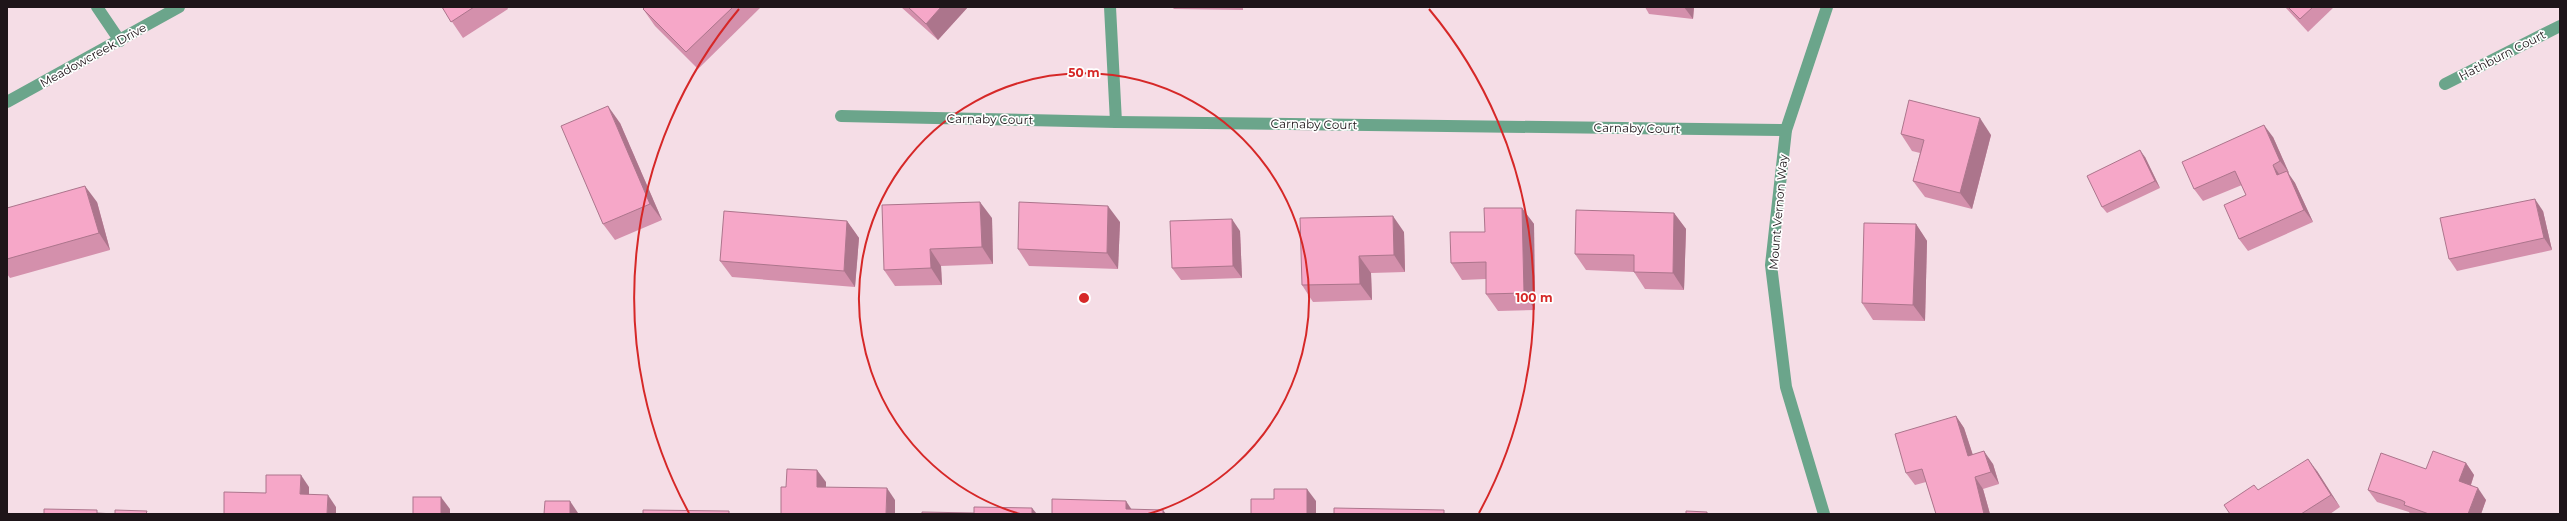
<svg xmlns="http://www.w3.org/2000/svg" width="2567" height="521" viewBox="0 0 2567 521" font-family="Montserrat,sans-serif">
<rect width="100%" height="100%" fill="#f5dde6"/>
<g fill="none" stroke-linecap="round" stroke-linejoin="round">
<!-- street -->
<g stroke="#6ba58b" stroke-width="12">
<path d="M 97,7 L 120,41"/>
<path d="M 1110,7 L 1116,122"/>
<path d="M 2445,84 L 2560,26"/>
<path d="M 7,102 L 179,7"/>
<path d="M 841,116 L 1116,122 L 1786,130"/>
<path d="M 1824,514 L 1786,387 L 1771,265 L 1786,130 L 1827,7"/>
</g>
</g>
<!-- wall -->
<g fill="#d490ac">
<path d="M 442,7 L 507,7 L 508,9 L 463,38 Z"/>
<path d="M 645,7 L 761,7 L 698,69 L 655,26 L 643,9 Z"/>
<path d="M 901,7 L 968,7 L 938,40 Z"/>
<path d="M 1172,7 L 1243,7 L 1243,10 L 1174,9 Z"/>
<path d="M 1453,7 L 1498,7 L 1454,8 Z"/>
<path d="M 1645,7 L 1694,7 L 1693,19 L 1649,14 Z"/>
<path d="M 2285,7 L 2334,7 L 2308,32 Z"/>
<path d="M 620,123 L 662,220 L 615,240 L 603,224 Z"/>
<path d="M 1901,134 L 1991,135 L 1972,209 L 1925,197 L 1913,181 L 1920,153 L 1912,151 Z"/>
<path d="M 2273,137 L 2289,173 L 2288,174 L 2295,183 L 2313,222 L 2248,251 L 2239,239 L 2246,195 L 2242,185 L 2203,201 L 2194,189 Z"/>
<path d="M 2145,157 L 2160,188 L 2107,213 L 2102,207 Z"/>
<path d="M 97,202 L 110,250 L 10,278 L 7,274 L 7,208 Z"/>
<path d="M 1522,208 L 1534,224 L 1535,310 L 1498,311 L 1486,294 L 1486,279 L 1462,280 L 1451,263 L 1485,232 Z"/>
<path d="M 2543,211 L 2552,250 L 2457,271 L 2449,259 Z"/>
<path d="M 1674,213 L 1686,229 L 1684,290 L 1645,289 L 1634,272 L 1586,270 L 1575,254 Z"/>
<path d="M 992,218 L 993,264 L 941,266 L 942,285 L 895,286 L 884,270 Z"/>
<path d="M 847,221 L 859,238 L 855,287 L 732,277 L 720,261 Z"/>
<path d="M 1120,222 L 1118,269 L 1029,266 L 1018,249 Z"/>
<path d="M 1916,224 L 1927,241 L 1925,321 L 1873,320 L 1862,303 Z"/>
<path d="M 1240,231 L 1242,278 L 1181,280 L 1172,268 Z"/>
<path d="M 1404,232 L 1405,272 L 1371,273 L 1372,300 L 1313,302 L 1302,285 Z"/>
<path d="M 1956,416 L 1964,428 L 1973,455 L 1993,464 L 1999,484 L 1983,489 L 1990,514 L 1936,514 L 1926,482 L 1915,485 L 1906,473 Z"/>
<path d="M 2466,463 L 2474,475 L 2471,485 L 2486,500 L 2481,514 L 2410,514 L 2409,512 L 2377,502 L 2368,490 L 2426,469 Z"/>
<path d="M 2317,471 L 2340,507 L 2330,514 L 2230,514 L 2258,490 Z"/>
</g>
<!-- shaded-wall -->
<g fill="#ac758c">
<path d="M 941,7 L 968,7 L 938,40 L 926,24 Z"/>
<path d="M 1684,7 L 1694,7 L 1693,19 Z"/>
<path d="M 608,106 L 620,123 L 662,220 L 650,204 Z"/>
<path d="M 1980,118 L 1991,135 L 1972,209 L 1960,193 Z"/>
<path d="M 2264,125 L 2273,137 L 2289,173 L 2280,161 Z"/>
<path d="M 2140,150 L 2145,157 L 2160,188 L 2155,181 Z"/>
<path d="M 2273,165 L 2281,177 L 2277,175 Z"/>
<path d="M 2287,171 L 2295,183 L 2313,222 L 2304,210 Z"/>
<path d="M 85,186 L 97,202 L 110,250 L 99,233 Z"/>
<path d="M 2535,199 L 2543,211 L 2552,250 L 2544,238 Z"/>
<path d="M 980,202 L 992,218 L 993,264 L 982,247 Z"/>
<path d="M 1108,206 L 1120,222 L 1118,269 L 1107,253 Z"/>
<path d="M 1522,208 L 1534,224 L 1535,310 L 1524,293 Z"/>
<path d="M 1674,213 L 1686,229 L 1684,290 L 1673,273 Z"/>
<path d="M 1393,216 L 1404,232 L 1405,272 L 1394,255 Z"/>
<path d="M 1232,219 L 1240,231 L 1242,278 L 1233,266 Z"/>
<path d="M 847,221 L 859,238 L 855,287 L 844,271 Z"/>
<path d="M 1916,224 L 1927,241 L 1925,321 L 1913,305 Z"/>
<path d="M 930,249 L 941,266 L 942,285 L 931,268 Z"/>
<path d="M 1359,256 L 1371,273 L 1372,300 L 1360,284 Z"/>
<path d="M 1956,416 L 1964,428 L 1977,468 L 1968,456 Z"/>
<path d="M 1984,451 L 1993,464 L 1999,484 L 1991,472 Z"/>
<path d="M 2308,459 L 2317,471 L 2340,507 L 2331,495 Z"/>
<path d="M 2466,463 L 2474,475 L 2468,493 L 2459,481 Z"/>
<path d="M 817,470 L 826,482 L 826,499 L 817,487 Z"/>
<path d="M 301,475 L 309,487 L 309,506 L 300,494 Z"/>
<path d="M 1975,477 L 1983,489 L 1990,514 L 1984,514 Z"/>
<path d="M 887,488 L 895,500 L 895,514 L 886,514 Z"/>
<path d="M 2478,488 L 2486,500 L 2481,514 L 2468,514 Z"/>
<path d="M 1307,489 L 1316,501 L 1316,514 L 1307,514 Z"/>
<path d="M 328,495 L 336,507 L 336,514 L 327,514 Z"/>
<path d="M 441,497 L 450,509 L 450,514 L 441,514 Z"/>
<path d="M 570,501 L 578,513 L 578,514 L 570,514 Z"/>
<path d="M 1126,501 L 1134,513 L 1126,509 Z"/>
<path d="M 1032,508 L 1037,514 L 1032,514 Z"/>
<path d="M 1163,510 L 1166,514 L 1163,514 Z"/>
</g>
<!-- building -->
<g fill="#f6a7c8" stroke="#ac758c">
<path d="M 442,7 L 474,7 L 451,22 Z"/>
<path d="M 645,7 L 733,7 L 686,52 L 643,9 Z"/>
<path d="M 908,7 L 941,7 L 926,24 Z"/>
<path d="M 2288,7 L 2313,7 L 2300,19 Z"/>
<path d="M 1909,100 L 1980,118 L 1960,193 L 1913,181 L 1924,140 L 1901,134 Z"/>
<path d="M 608,106 L 650,204 L 603,224 L 561,126 Z"/>
<path d="M 2264,125 L 2280,161 L 2273,165 L 2277,175 L 2287,171 L 2304,210 L 2239,239 L 2224,205 L 2246,195 L 2235,171 L 2194,189 L 2182,162 Z"/>
<path d="M 2140,150 L 2155,181 L 2102,207 L 2087,176 Z"/>
<path d="M 85,186 L 99,233 L 7,259 L 7,208 Z"/>
<path d="M 2535,199 L 2544,238 L 2449,259 L 2440,218 Z"/>
<path d="M 980,202 L 982,247 L 930,249 L 931,268 L 884,270 L 882,205 Z"/>
<path d="M 1019,202 L 1108,206 L 1107,253 L 1018,249 Z"/>
<path d="M 1484,208 L 1522,208 L 1524,293 L 1486,294 L 1486,262 L 1451,263 L 1450,232 L 1485,232 Z"/>
<path d="M 1576,210 L 1674,213 L 1673,273 L 1634,272 L 1634,255 L 1575,254 Z"/>
<path d="M 724,211 L 847,221 L 844,271 L 720,261 Z"/>
<path d="M 1393,216 L 1394,255 L 1359,256 L 1360,284 L 1302,285 L 1300,218 Z"/>
<path d="M 1232,219 L 1233,266 L 1172,268 L 1170,221 Z"/>
<path d="M 1864,223 L 1916,224 L 1913,305 L 1862,303 Z"/>
<path d="M 1956,416 L 1968,456 L 1984,451 L 1991,472 L 1975,477 L 1984,514 L 1936,514 L 1922,469 L 1906,473 L 1895,434 Z"/>
<path d="M 2433,451 L 2466,463 L 2459,481 L 2478,488 L 2468,514 L 2429,514 L 2404,505 L 2405,502 L 2401,500 L 2368,490 L 2381,453 L 2426,469 Z"/>
<path d="M 2308,459 L 2331,495 L 2301,514 L 2230,514 L 2224,505 L 2254,485 L 2258,490 Z"/>
<path d="M 787,469 L 817,470 L 817,487 L 887,488 L 886,514 L 781,514 L 781,487 L 786,487 Z"/>
<path d="M 266,475 L 301,475 L 300,494 L 328,495 L 327,514 L 224,514 L 224,492 L 266,493 Z"/>
<path d="M 1274,489 L 1307,489 L 1307,514 L 1251,514 L 1251,499 L 1274,499 Z"/>
<rect x="413" y="497" width="28" height="17"/>
<path d="M 1052,499 L 1126,501 L 1126,509 L 1163,510 L 1163,514 L 1052,514 Z"/>
<path d="M 545,501 L 570,501 L 570,514 L 544,514 Z"/>
<path d="M 974,507 L 1032,508 L 1032,514 L 922,514 L 922,512 L 974,513 Z"/>
<path d="M 1334,508 L 1444,510 L 1444,514 L 1334,514 Z"/>
<path d="M 44,509 L 97,510 L 97,513 L 115,514 L 115,510 L 147,511 L 146,514 L 44,514 Z"/>
<path d="M 643,510 L 729,511 L 729,514 L 643,514 Z"/>
<path d="M 1686,511 L 1707,512 L 1707,514 L 1686,514 Z"/>
</g>
<!-- distance rings -->
<g fill="none" stroke="#d62828" stroke-width="2">
<path d="M1020 514A225 225 0 1 1 1148 514"/>
<path d="M689 513A450 450 0 0 1 739 9M1429 9A450 450 0 0 1 1479 513"/>
</g>
<g text-anchor="middle" dominant-baseline="central" stroke-width="3.5" stroke-linejoin="round" paint-order="stroke">
<!-- street labels -->
<g font-size="12" fill="#1e1519" stroke="#fff">
<text transform="translate(93 55) rotate(-29)">Meadowcreek Drive</text>
<text transform="translate(2502 55) rotate(-27)">Hathburn Court</text>
<text transform="translate(990 119) rotate(1)">Carnaby Court</text>
<text transform="translate(1314 124) rotate(1)">Carnaby Court</text>
<text transform="translate(1637 128) rotate(1)">Carnaby Court</text>
<text transform="translate(1778 212) rotate(-85)">Mount Vernon Way</text>
</g>
</g>
<circle cx="1084" cy="298" r="6" fill="#d62828" stroke="#fff" stroke-width="2"/>
<g font-size="12" text-anchor="middle" font-weight="bold" fill="#d62828" stroke="#fff" stroke-width="3.5" stroke-linejoin="round" paint-order="stroke">
<text x="1084" y="77">50 m</text>
<text x="1534" y="302">100 m</text>
</g>
<!-- border -->
<rect width="2567" height="521" fill="none" stroke="#1e1519" stroke-width="16"/>
</svg>
